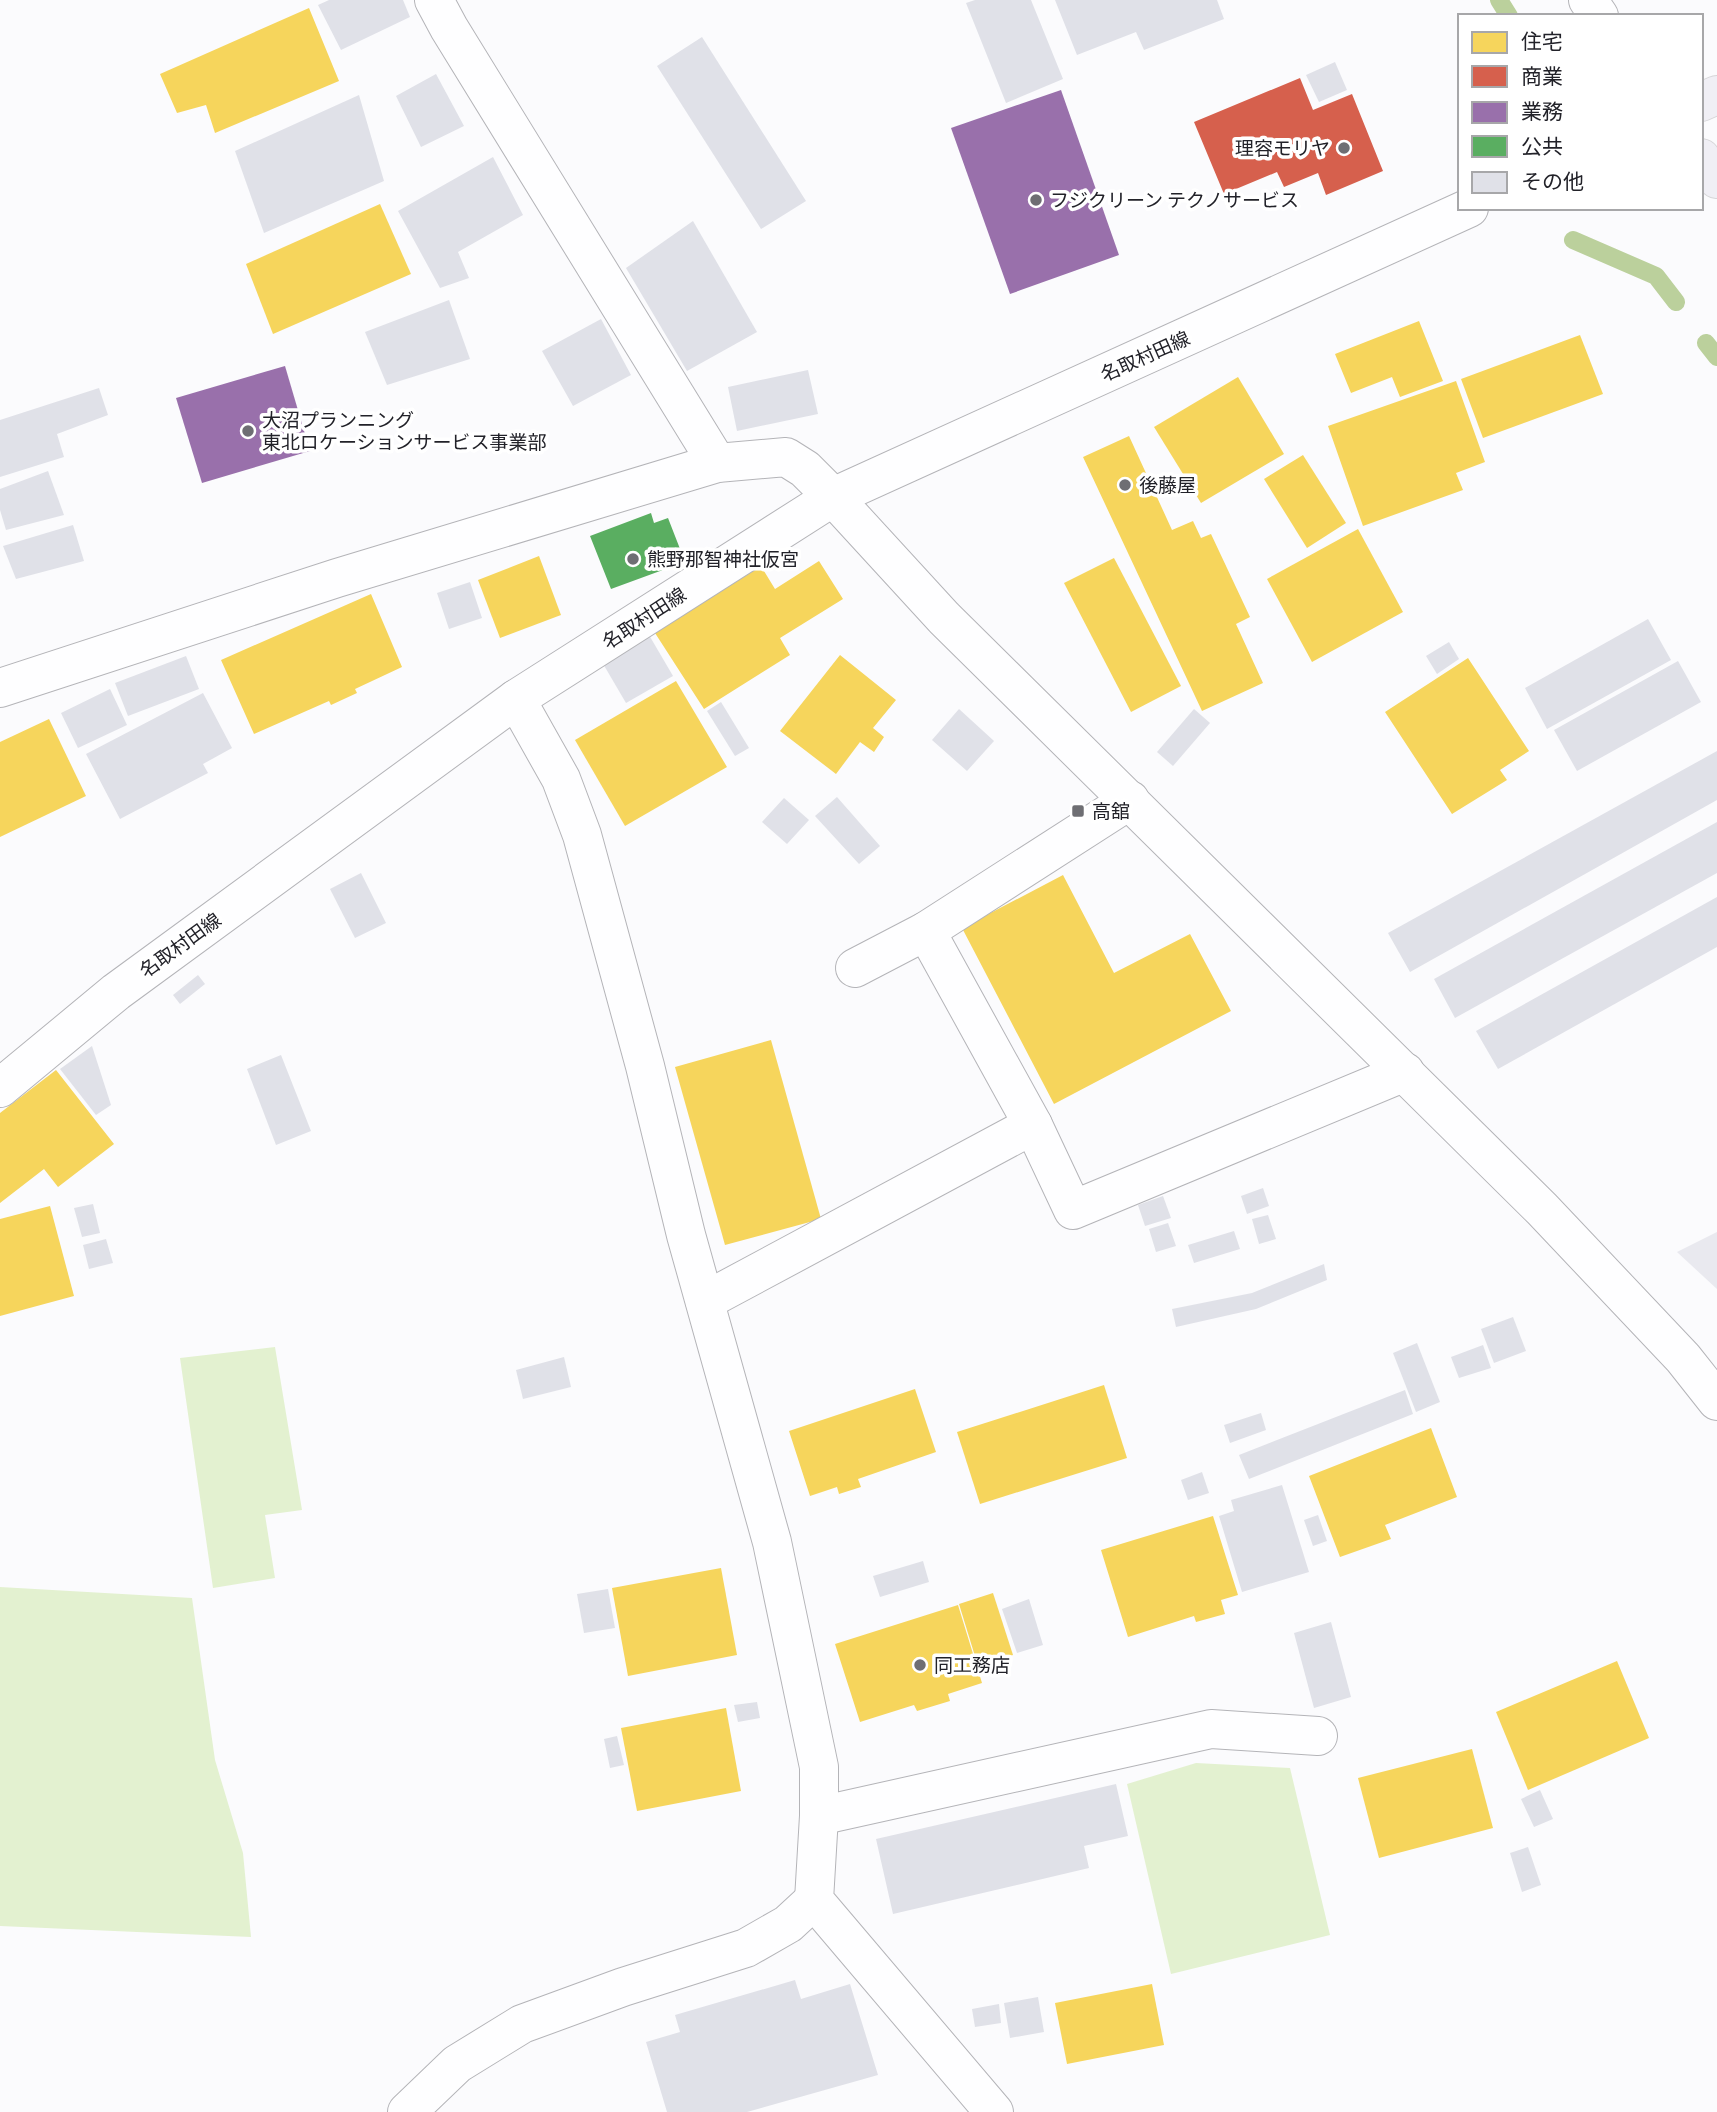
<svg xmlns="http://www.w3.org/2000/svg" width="1717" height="2112" viewBox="0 0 1717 2112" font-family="'PT Sans Narrow','Noto Sans JP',sans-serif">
<rect width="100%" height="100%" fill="#fbfbfd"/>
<!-- built -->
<path fill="#e9e9ef" d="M 1717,1232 L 1717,1289 L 1677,1252 Z"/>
<!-- green -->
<g fill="#e3f1d0">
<path d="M 275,1347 L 302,1510 L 265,1515 L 275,1578 L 213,1588 L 180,1358 Z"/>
<path d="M 0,1587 L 192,1598 L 215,1760 L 243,1853 L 251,1937 L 0,1926 Z"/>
<path d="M 1196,1763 L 1290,1768 L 1330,1935 L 1171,1974 L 1127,1784 Z"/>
</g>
<!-- homes -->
<g fill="#f6d55c">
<path d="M 309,8 L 339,81 L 215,133 L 206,105 L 177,113 L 160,74 Z"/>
<path d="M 380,204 L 411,274 L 273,334 L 246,264 Z"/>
<path d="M 1419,321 L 1443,381 L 1400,397 L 1392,377 L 1351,393 L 1335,354 Z"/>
<path d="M 1580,335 L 1603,394 L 1483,438 L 1461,379 Z"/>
<path d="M 1238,377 L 1284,454 L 1201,503 L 1154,427 Z"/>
<path d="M 1456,381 L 1485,462 L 1456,473 L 1463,490 L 1363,526 L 1328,426 Z"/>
<path d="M 1129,436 L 1172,530 L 1193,521 L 1201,538 L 1211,534 L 1250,617 L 1236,624 L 1263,683 L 1202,711 L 1083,457 Z"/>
<path d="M 1303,455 L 1346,523 L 1307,548 L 1264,479 Z"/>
<path d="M 1358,529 L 1403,612 L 1312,662 L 1267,579 Z"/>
<path d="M 539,556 L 561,615 L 500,638 L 478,580 Z"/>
<path d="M 1114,558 L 1181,686 L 1131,712 L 1064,583 Z"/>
<path d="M 819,561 L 843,599 L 780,638 L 790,655 L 704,709 L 655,633 L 761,566 L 775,589 Z"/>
<path d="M 371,594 L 402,667 L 355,689 L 357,693 L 331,705 L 329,701 L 254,734 L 221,660 Z"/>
<path d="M 840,655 L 896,700 L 873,728 L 884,737 L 874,752 L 860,742 L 836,774 L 780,731 Z"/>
<path d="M 1468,658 L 1529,751 L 1500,770 L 1507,780 L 1452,814 L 1385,712 Z"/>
<path d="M 676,681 L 727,767 L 625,826 L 575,740 Z"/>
<path d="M 49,719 L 86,796 L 0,837 L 0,742 Z"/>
<path d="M 1063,875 L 1114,973 L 1190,934 L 1231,1011 L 1054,1104 L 962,928 Z"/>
<path d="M 771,1040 L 821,1219 L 725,1245 L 675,1067 Z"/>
<path d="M 56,1070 L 114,1144 L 58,1187 L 44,1169 L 0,1203 L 0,1113 Z"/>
<path d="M 50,1206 L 74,1296 L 0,1316 L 0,1219 Z"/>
<path d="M 1104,1385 L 1127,1458 L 980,1504 L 957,1432 Z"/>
<path d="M 915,1389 L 936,1452 L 858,1479 L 861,1487 L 839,1494 L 837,1487 L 810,1496 L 789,1431 Z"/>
<path d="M 1431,1428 L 1457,1497 L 1385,1525 L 1391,1539 L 1340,1557 L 1309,1476 Z"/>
<path d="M 1213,1516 L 1238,1595 L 1221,1600 L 1225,1614 L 1196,1622 L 1194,1616 L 1128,1637 L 1101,1550 Z"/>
<path d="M 721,1568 L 737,1655 L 628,1676 L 612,1588 Z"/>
<path d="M 993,1593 L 1013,1655 L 978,1666 L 959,1604 Z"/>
<path d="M 958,1605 L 982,1683 L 948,1694 L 950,1701 L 917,1711 L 914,1705 L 860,1722 L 835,1644 Z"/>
<path d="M 1617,1661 L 1649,1738 L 1528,1790 L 1496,1712 Z"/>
<path d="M 726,1708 L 741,1791 L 637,1811 L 621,1728 Z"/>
<path d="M 1472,1749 L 1493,1828 L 1379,1858 L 1358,1778 Z"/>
<path d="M 1152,1984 L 1164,2045 L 1067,2064 L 1055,2003 Z"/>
</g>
<!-- shops -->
<path fill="#d6604d" d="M 1300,78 L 1313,110 L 1352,94 L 1383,171 L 1326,195 L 1318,173 L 1284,187 L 1277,172 L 1224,194 L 1194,122 Z"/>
<!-- offices -->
<g fill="#9970ab">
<path d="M 1061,90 L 1119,255 L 1010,294 L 951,128 Z"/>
<path d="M 285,366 L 310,451 L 202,483 L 176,398 Z"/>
</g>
<!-- public -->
<path fill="#5aae61" d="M 651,513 L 654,523 L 668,518 L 682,554 L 668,559 L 671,567 L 611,589 L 590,536 Z"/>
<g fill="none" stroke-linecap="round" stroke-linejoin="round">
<!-- stream -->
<g stroke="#bbd09c" stroke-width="18">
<path d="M 1499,0 L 1509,16"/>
<path d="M 1573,240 L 1656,276 L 1676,302"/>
<path d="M 1706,343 L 1717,357"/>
</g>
</g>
<!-- building -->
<g fill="#e0e1e8">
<path d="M 329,0 L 403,0 L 410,17 L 341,50 L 318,5 Z"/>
<path d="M 975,0 L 1031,0 L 1063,79 L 1006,103 L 966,3 Z"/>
<path d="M 1055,0 L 1217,0 L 1224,19 L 1144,50 L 1136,32 L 1077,55 Z"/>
<path d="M 702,37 L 806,201 L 761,229 L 657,66 Z"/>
<path d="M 1335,62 L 1347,90 L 1319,102 L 1306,75 Z"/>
<path d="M 436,74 L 464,126 L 421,147 L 396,96 Z"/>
<path d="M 359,95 L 384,181 L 264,233 L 235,151 Z"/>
<path d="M 493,157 L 523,215 L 458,252 L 469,278 L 440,288 L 398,211 Z"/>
<path d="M 693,221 L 757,332 L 687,371 L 626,268 Z"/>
<path d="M 449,300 L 470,359 L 387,385 L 365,332 Z"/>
<path d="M 601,319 L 631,375 L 573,406 L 542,351 Z"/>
<path d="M 808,370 L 818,414 L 737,431 L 728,387 Z"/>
<path d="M 99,388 L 108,415 L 57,434 L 64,457 L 0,477 L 0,420 Z"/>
<path d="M 48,471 L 64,515 L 6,530 L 0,510 L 0,489 Z"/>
<path d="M 73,525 L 84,561 L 16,579 L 3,546 Z"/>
<path d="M 470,582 L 482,618 L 449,629 L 437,593 Z"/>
<path d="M 1648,619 L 1671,660 L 1547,729 L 1525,688 Z"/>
<path d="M 649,635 L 673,676 L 626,703 L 602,662 Z"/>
<path d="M 1449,642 L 1459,659 L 1437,674 L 1426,656 Z"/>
<path d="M 186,656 L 199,689 L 128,716 L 115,683 Z"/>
<path d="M 1678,661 L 1701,702 L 1577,771 L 1554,730 Z"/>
<path d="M 110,689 L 127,725 L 78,748 L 61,713 Z"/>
<path d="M 203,693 L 232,748 L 203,764 L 208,773 L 120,819 L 86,754 Z"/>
<path d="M 721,702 L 749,748 L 735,756 L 707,711 Z"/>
<path d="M 959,709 L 994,741 L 967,771 L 932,740 Z"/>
<path d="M 1194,709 L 1210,723 L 1173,766 L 1157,752 Z"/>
<path d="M 1717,751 L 1717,800 L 1410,972 L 1388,933 Z"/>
<path d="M 837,797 L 880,846 L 859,864 L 815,816 Z"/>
<path d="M 784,798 L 809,820 L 787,844 L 762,822 Z"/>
<path d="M 1717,822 L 1717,873 L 1455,1018 L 1434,979 Z"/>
<path d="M 361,873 L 386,923 L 355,938 L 330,889 Z"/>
<path d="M 1717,897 L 1717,947 L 1498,1069 L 1476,1031 Z"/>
<path d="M 198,975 L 205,984 L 180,1004 L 173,995 Z"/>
<path d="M 92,1046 L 111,1105 L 96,1115 L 60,1069 Z"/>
<path d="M 281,1055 L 311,1131 L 276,1145 L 247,1069 Z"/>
<path d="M 1263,1188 L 1269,1206 L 1247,1214 L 1241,1196 Z"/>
<path d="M 1163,1196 L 1171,1218 L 1145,1226 L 1138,1205 Z"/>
<path d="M 93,1204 L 100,1233 L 82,1237 L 74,1208 Z"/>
<path d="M 1268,1215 L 1276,1239 L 1259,1244 L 1252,1219 Z"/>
<path d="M 1168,1223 L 1176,1246 L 1156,1252 L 1149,1229 Z"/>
<path d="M 1234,1231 L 1240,1249 L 1194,1263 L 1188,1245 Z"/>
<path d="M 106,1239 L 113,1263 L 89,1269 L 83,1245 Z"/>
<path d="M 1324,1264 L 1327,1280 L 1256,1309 L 1176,1327 L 1172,1309 L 1252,1293 Z"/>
<path d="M 1513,1317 L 1526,1351 L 1494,1363 L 1481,1329 Z"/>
<path d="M 1417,1343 L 1440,1402 L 1416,1412 L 1393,1353 Z"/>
<path d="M 1483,1345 L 1491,1368 L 1459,1378 L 1451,1357 Z"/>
<path d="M 564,1357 L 571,1387 L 523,1399 L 516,1370 Z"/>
<path d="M 1405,1390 L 1413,1414 L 1249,1479 L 1239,1455 Z"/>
<path d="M 1261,1413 L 1266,1430 L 1230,1443 L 1224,1425 Z"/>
<path d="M 1202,1472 L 1209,1493 L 1188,1500 L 1181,1480 Z"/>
<path d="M 1282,1485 L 1309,1572 L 1242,1592 L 1219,1516 L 1234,1511 L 1231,1500 Z"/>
<path d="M 1318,1515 L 1327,1541 L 1313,1546 L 1304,1520 Z"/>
<path d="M 923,1561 L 929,1582 L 880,1597 L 873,1576 Z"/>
<path d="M 608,1589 L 615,1628 L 584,1633 L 577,1594 Z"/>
<path d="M 1029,1599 L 1043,1645 L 1017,1653 L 1002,1609 Z"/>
<path d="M 1331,1622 L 1351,1697 L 1314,1708 L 1294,1633 Z"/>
<path d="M 757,1702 L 760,1718 L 738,1722 L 734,1705 Z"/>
<path d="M 617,1736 L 624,1765 L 610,1768 L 604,1739 Z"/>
<path d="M 1116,1784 L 1128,1836 L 1084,1846 L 1089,1868 L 893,1914 L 876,1839 Z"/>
<path d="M 1540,1790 L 1553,1819 L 1534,1827 L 1521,1799 Z"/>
<path d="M 1528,1847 L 1541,1885 L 1522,1892 L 1510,1853 Z"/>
<path d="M 795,1980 L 801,1999 L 850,1984 L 878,2075 L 747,2112 L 667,2112 L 646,2042 L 680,2032 L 675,2015 Z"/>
<path d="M 1038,1997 L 1044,2032 L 1010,2038 L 1004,2003 Z"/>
<path d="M 999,2004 L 1001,2023 L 975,2027 L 972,2009 Z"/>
</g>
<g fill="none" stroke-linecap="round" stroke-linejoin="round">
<defs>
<g id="street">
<path d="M 434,0 L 449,28 L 717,463"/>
<path d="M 0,688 L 337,578 L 717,463 L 786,457 L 805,469 L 833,497"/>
<path d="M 516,699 L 561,779 L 582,835 L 645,1066 L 686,1235 L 772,1542 L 819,1767 L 819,1816 L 814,1900 L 994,2112"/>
<path d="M 855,968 L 926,931"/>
<path d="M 1033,1125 L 1073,1210 L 1405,1072"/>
<path d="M 705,1301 L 1033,1125 L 926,931 L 1130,800"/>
<path d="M 819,1816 L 1211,1729 L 1318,1736"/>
<path d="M 407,2112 L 457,2064 L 522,2024 L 623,1987 L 746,1948 L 788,1924 L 814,1900"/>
</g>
<g id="secondary">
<path d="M 1588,0 L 1599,16"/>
<path d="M 833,497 L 944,618 L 1542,1209 L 1683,1358 L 1717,1401"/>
<path d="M 0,1088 L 116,992 L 516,699 L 833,497 L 1469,208"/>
</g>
<g id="primary">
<path d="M 1701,102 L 1717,95"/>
<path d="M 1701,158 L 1717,179"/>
</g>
</defs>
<!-- street casing -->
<use href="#street" stroke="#b4b4b8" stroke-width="40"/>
<!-- secondary casing -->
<use href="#secondary" stroke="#b4b4b8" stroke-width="40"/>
<!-- primary casing -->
<use href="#primary" stroke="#d6d6d8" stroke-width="40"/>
<!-- street -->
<use href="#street" stroke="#fefeff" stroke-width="38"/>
<!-- secondary -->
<use href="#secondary" stroke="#fefeff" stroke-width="38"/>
<!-- primary -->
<use href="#primary" stroke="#f0eff5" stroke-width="38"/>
</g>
<!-- markers -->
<g fill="#6e6e73" stroke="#fff" stroke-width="2.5">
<circle cx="1344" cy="148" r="7"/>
<circle cx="1036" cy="200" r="7"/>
<circle cx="248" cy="431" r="7"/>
<circle cx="1125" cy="485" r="7"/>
<circle cx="633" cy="559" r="7"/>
<rect x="1071" y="804" width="14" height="14" rx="3.5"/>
<circle cx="920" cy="1665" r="7"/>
</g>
<g text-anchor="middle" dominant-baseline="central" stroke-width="7" stroke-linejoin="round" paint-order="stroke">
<!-- poi labels -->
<g font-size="19" fill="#222229" stroke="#fff" text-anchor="start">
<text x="1330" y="148" text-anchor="end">理容モリヤ</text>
<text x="1050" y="200">フジクリーン テクノサービス</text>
<text x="262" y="420">大沼プランニング<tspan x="262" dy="22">東北ロケーションサービス事業部</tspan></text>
<text x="1139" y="485">後藤屋</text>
<text x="647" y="559">熊野那智神社仮宮</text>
<text x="1092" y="811">高舘</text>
<text x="934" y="1665">同工務店</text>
</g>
<!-- street labels -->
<g font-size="19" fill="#222229" stroke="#fff">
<text transform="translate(1145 356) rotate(-24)">名取村田線</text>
<text transform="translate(644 618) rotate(-33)">名取村田線</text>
<text transform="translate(180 945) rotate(-36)">名取村田線</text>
</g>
</g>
<!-- legend -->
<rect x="1458" y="14" width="245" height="196" fill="#ffffff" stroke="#a7a7a9" stroke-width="2"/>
<rect x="1472" y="32" width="35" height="21" fill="#f6d55c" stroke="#a7a7a9" stroke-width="2"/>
<text x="1521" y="49" font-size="21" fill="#222229">住宅</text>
<rect x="1472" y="66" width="35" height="21" fill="#d6604d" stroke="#a7a7a9" stroke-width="2"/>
<text x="1521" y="84" font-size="21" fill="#222229">商業</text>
<rect x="1472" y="102" width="35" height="21" fill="#9970ab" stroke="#a7a7a9" stroke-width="2"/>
<text x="1521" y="119" font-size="21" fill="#222229">業務</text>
<rect x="1472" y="136" width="35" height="21" fill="#5aae61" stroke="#a7a7a9" stroke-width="2"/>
<text x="1521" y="154" font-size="21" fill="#222229">公共</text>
<rect x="1472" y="172" width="35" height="21" fill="#e0e1e8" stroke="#a7a7a9" stroke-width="2"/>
<text x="1521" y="189" font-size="21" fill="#222229">その他</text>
</svg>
